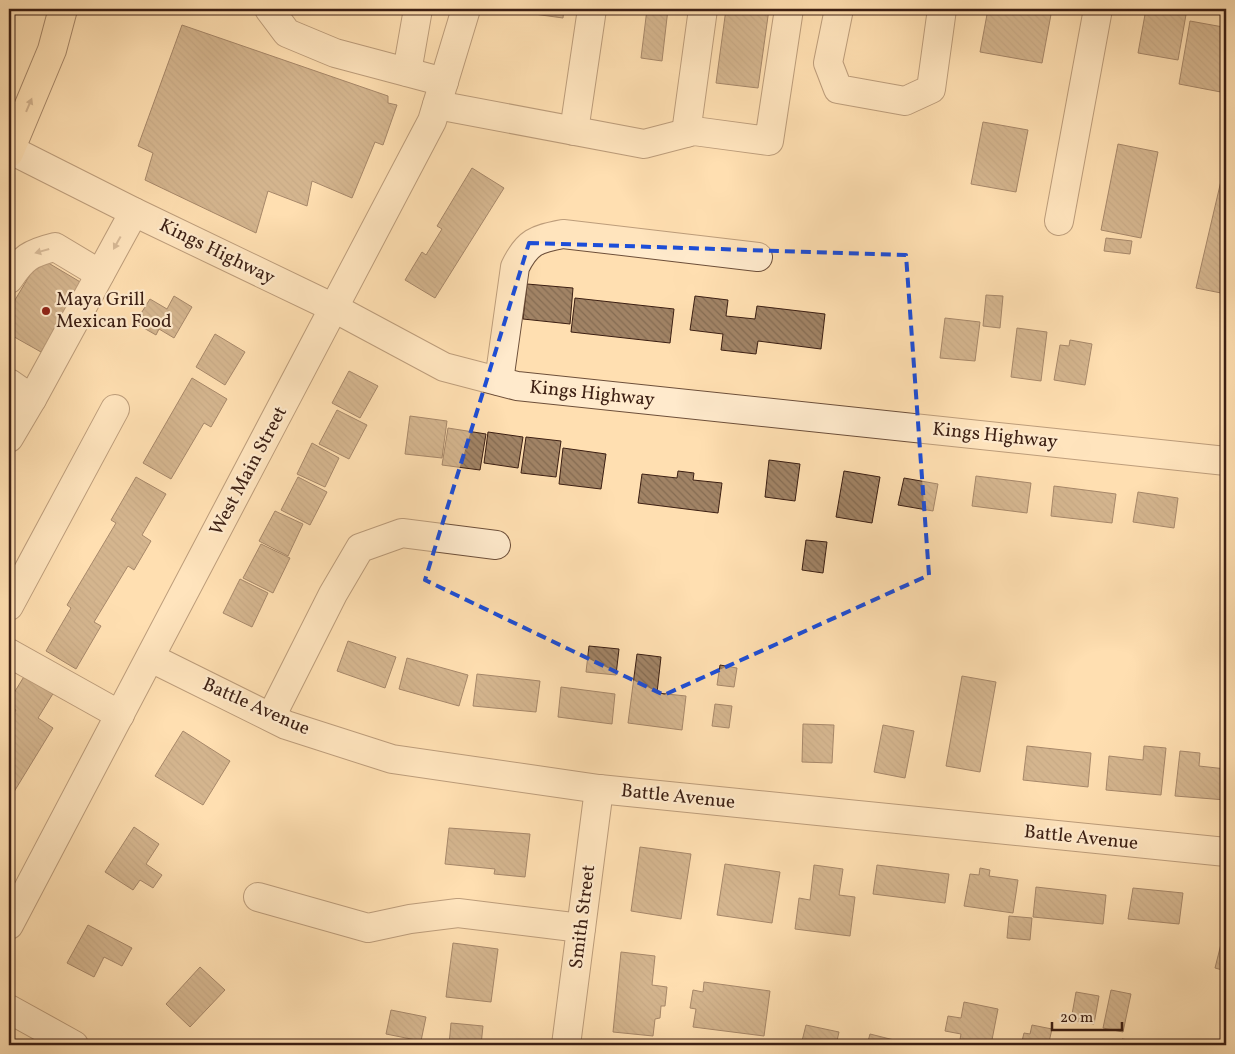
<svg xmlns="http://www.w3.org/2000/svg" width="1235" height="1054" viewBox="0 0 1235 1054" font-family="Vollkorn,serif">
<defs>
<pattern id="building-back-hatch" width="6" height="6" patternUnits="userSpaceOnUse" patternTransform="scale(1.25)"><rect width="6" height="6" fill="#a18365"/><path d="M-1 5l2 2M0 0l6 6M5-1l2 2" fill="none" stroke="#846b52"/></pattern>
</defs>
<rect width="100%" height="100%" fill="#ffdfb1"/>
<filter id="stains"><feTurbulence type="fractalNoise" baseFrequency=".004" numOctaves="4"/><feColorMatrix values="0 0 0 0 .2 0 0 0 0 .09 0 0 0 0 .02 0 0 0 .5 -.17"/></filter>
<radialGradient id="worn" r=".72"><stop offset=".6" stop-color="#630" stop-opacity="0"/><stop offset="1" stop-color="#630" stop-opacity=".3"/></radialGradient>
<!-- building -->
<g fill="url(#building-back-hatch)" stroke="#3c1f13">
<path d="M 535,9 L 564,9 L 563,18 L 534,14 Z"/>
<path d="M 647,9 L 668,9 L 662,61 L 641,58 Z"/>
<path d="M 726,9 L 769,9 L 758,88 L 716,83 Z"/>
<path d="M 988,9 L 1052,9 L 1042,63 L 980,52 Z"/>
<path d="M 1146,9 L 1187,9 L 1178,60 L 1138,53 Z"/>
<path d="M 1226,9 L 1226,93 L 1179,84 L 1190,21 L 1223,27 Z"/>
<path d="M 182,25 L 388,96 L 388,103 L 397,105 L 383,145 L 375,142 L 352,198 L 312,181 L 307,206 L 268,191 L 256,233 L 145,180 L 153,153 L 138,146 Z"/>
<path d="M 983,122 L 1028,130 L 1016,192 L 971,184 Z"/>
<path d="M 1118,144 L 1158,152 L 1141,238 L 1101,230 Z"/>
<path d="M 472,168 L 504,188 L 435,298 L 405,280 L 422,252 L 426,255 L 442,229 L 437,226 Z"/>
<path d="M 1224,168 L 1226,168 L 1226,294 L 1196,288 Z"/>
<path d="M 1106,238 L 1132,241 L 1130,254 L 1104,251 Z"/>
<path d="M 40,258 L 82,283 L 41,352 L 9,334 L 9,310 Z"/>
<path d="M 527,284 L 573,288 L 570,324 L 523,319 Z"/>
<path d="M 986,295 L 1003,296 L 1000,328 L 983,326 Z"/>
<path d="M 174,296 L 192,307 L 174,338 L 159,329 L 156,335 L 135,323 L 150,299 L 167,309 Z"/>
<path d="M 695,296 L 728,300 L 726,316 L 755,319 L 757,306 L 825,314 L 821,349 L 758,341 L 756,354 L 721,350 L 723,334 L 690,330 Z"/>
<path d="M 575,298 L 674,309 L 670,343 L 571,332 Z"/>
<path d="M 945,318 L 980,322 L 975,361 L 940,358 Z"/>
<path d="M 1017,328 L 1047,332 L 1041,381 L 1011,377 Z"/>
<path d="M 215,334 L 245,352 L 225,385 L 196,367 Z"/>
<path d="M 1070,340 L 1092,344 L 1085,385 L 1054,380 L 1060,345 L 1069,346 Z"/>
<path d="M 349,371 L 378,386 L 360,418 L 332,403 Z"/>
<path d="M 192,378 L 227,399 L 211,427 L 204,423 L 171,479 L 143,463 Z"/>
<path d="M 337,410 L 367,425 L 349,459 L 319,444 Z"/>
<path d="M 410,416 L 447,421 L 442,458 L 405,454 Z"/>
<path d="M 448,428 L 486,434 L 480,470 L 442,465 Z"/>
<path d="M 488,432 L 523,437 L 518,468 L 484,463 Z"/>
<path d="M 526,437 L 561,441 L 556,477 L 521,473 Z"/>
<path d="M 312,443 L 339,458 L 325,487 L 297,474 Z"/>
<path d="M 563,448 L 606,454 L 601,489 L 559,484 Z"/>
<path d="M 769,460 L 800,464 L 795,501 L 765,497 Z"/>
<path d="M 678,471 L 694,473 L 693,480 L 722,483 L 718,513 L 638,503 L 642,474 L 677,478 Z"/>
<path d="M 844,471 L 880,477 L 872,523 L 836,517 Z"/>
<path d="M 976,476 L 1031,483 L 1027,513 L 972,506 Z"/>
<path d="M 136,477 L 166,494 L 142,535 L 151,541 L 134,570 L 128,566 L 94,622 L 101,626 L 76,669 L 46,651 L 71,608 L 67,605 L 116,523 L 111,520 Z"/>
<path d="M 298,477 L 327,492 L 310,525 L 281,510 Z"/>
<path d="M 904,478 L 938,484 L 933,511 L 898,505 Z"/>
<path d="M 1054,486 L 1116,494 L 1112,523 L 1051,516 Z"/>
<path d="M 1138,492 L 1178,498 L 1174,528 L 1133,522 Z"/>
<path d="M 275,511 L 303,524 L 288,556 L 259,541 Z"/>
<path d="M 1226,534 L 1226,568 L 1221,567 Z"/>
<path d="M 806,540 L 827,542 L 823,573 L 802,570 Z"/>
<path d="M 261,544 L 290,558 L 273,593 L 243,578 Z"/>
<path d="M 240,579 L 268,593 L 252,627 L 223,613 Z"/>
<path d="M 348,641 L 396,657 L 385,688 L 337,671 Z"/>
<path d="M 589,646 L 619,649 L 616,675 L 586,672 Z"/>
<path d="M 637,654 L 661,657 L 657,693 L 686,696 L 682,730 L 628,723 Z"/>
<path d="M 407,658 L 468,675 L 459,706 L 399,689 Z"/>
<path d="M 720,665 L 737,668 L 734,687 L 717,685 Z"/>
<path d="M 477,674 L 540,681 L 536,712 L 473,706 Z"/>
<path d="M 25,675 L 54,692 L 38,718 L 53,728 L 9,800 L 9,721 L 16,710 L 9,706 L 9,701 Z"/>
<path d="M 962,676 L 996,682 L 980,772 L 946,766 Z"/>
<path d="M 561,687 L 615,694 L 612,724 L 558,717 Z"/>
<path d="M 715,704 L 732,706 L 729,728 L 712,726 Z"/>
<path d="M 803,724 L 834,725 L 832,763 L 802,762 Z"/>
<path d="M 883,725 L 914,731 L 905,778 L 874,772 Z"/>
<path d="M 183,731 L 230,761 L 203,805 L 155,776 Z"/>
<path d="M 1027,746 L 1091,753 L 1088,787 L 1023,780 Z"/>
<path d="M 1144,746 L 1166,748 L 1161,795 L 1106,790 L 1109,756 L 1143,760 Z"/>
<path d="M 1180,751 L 1200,753 L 1199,766 L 1226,769 L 1226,800 L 1175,796 Z"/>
<path d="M 134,827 L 159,844 L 146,864 L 162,875 L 153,888 L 140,880 L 133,890 L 105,872 Z"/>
<path d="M 449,828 L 530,834 L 525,877 L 494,874 L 495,869 L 445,864 Z"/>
<path d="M 640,847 L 691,854 L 681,919 L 631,911 Z"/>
<path d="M 725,864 L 780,872 L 772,923 L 717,915 Z"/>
<path d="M 814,865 L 843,869 L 839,895 L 855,897 L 850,936 L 795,929 L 799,898 L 810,900 Z"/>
<path d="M 877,865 L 949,874 L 945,903 L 873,894 Z"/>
<path d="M 980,868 L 990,870 L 989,876 L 1018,880 L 1013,913 L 964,906 L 970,874 L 979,875 Z"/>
<path d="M 1036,887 L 1106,895 L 1103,924 L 1033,917 Z"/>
<path d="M 1133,888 L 1183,893 L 1179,924 L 1128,919 Z"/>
<path d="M 1009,916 L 1032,918 L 1030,940 L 1007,938 Z"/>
<path d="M 88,925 L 132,948 L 122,966 L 104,957 L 94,977 L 67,963 Z"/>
<path d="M 1222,940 L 1226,941 L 1226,971 L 1215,968 Z"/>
<path d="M 453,943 L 498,949 L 491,1002 L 446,997 Z"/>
<path d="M 621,952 L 655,956 L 652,985 L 667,987 L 665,1006 L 661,1006 L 660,1018 L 655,1019 L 653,1036 L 613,1032 Z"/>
<path d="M 200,967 L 225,990 L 190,1027 L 166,1004 Z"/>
<path d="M 704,982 L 770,991 L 764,1036 L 693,1027 L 696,1009 L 690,1008 L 693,990 L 703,992 Z"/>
<path d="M 1111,990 L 1131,994 L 1123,1032 L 1103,1028 Z"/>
<path d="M 1076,992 L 1099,996 L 1094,1024 L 1071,1020 Z"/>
<path d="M 964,1002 L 998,1009 L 991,1045 L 959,1045 L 961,1034 L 945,1031 L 948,1016 L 961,1018 Z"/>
<path d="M 391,1010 L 426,1017 L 421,1041 L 386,1034 Z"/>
<path d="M 451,1023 L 483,1026 L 481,1045 L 449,1045 Z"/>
<path d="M 806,1025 L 839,1032 L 836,1045 L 801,1045 Z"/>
<path d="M 1032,1025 L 1052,1029 L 1049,1042 L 1064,1045 L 1021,1045 L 1024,1033 L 1030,1034 Z"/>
<path d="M 870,1034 L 914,1045 L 867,1045 Z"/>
<path d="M 1122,1039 L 1155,1044 L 1155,1045 L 1121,1045 Z"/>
</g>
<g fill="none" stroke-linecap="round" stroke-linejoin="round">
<defs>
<g id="minor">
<path d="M 269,9 L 287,33 L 335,53 L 444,82"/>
<path d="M 839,9 L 828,63 L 838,89 L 905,101 L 931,89 L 942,9"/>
<path d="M 407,72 L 418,9"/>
<path d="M 437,105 L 644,144 L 694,131 L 769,141 L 789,9"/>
<path d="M 574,131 L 592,9"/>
<path d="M 686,133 L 703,9"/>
<path d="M 9,149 L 134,212 L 334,308 L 444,367 L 517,386 L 1226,461"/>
<path d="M 1059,221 L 1098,9"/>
<path d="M 9,279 C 23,258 30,253 55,247 L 100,274"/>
<path d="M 499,381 L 515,267 C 527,242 536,239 563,234 L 758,257"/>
<path d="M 9,383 L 32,399 L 134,212"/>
<path d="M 9,438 L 32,399"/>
<path d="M 9,606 L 115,409"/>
<path d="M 9,653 L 120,715"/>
<path d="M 151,658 L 286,725 L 392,759 L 599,789 L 1226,852"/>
<path d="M 271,717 L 333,594 L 360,548 L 402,533 L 496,545"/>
<path d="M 258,897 L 368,928 L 410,919 L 458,913 L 581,928"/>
<path d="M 9,925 L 432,121 L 466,9"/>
<path d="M 9,1009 L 74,1045"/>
<path d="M 566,1045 L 599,789"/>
</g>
<path id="major" d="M 9,153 L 52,50 L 63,9"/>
</defs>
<!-- minor casing -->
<use href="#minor" stroke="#6d4f3a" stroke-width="30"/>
<!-- major casing -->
<use href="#major" stroke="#3c1f13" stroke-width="30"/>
<!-- minor -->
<use href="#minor" stroke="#ffeacc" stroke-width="28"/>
<!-- major -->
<use href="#major" stroke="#ffdfb1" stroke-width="28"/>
</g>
<!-- one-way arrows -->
<defs><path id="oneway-solid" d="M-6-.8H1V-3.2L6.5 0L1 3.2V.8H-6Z" transform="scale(1.25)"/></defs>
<use fill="#9e7f62" href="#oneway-solid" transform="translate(29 105) rotate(-67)"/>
<g fill="#a78f79">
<use href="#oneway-solid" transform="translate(117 243) rotate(119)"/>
<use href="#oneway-solid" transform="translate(42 251) rotate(164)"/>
</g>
<!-- marked area -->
<path d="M0 0H1235V1054H0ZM 529,243 L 906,255 L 929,575 L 664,695 L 425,580 Z" fill="#ffdfb1" fill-opacity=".55" fill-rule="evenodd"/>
<path fill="none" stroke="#1d4ed8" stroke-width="4" stroke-dasharray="10 6" stroke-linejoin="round" d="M 529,243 L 906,255 L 929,575 L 664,695 L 425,580 Z"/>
<!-- markers -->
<circle fill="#8f2418" stroke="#ffeacc" stroke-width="2" cx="46" cy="311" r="5"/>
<g text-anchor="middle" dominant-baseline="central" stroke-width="4.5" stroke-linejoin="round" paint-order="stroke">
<!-- street labels -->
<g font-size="19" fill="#3c1f13" stroke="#ffeacc">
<text transform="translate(217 252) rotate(26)">Kings Highway</text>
<text transform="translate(592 394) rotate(6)">Kings Highway</text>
<text transform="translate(995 436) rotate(6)">Kings Highway</text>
<text transform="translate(249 471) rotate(-62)">West Main Street</text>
<text transform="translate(256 707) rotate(24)">Battle Avenue</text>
<text transform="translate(678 797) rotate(6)">Battle Avenue</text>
<text transform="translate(1081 838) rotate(6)">Battle Avenue</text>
<text transform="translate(583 917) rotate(-83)">Smith Street</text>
</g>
<!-- poi labels -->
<g font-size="19" fill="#3c1f13" stroke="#ffeacc" text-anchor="start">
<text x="56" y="300">Maya Grill<tspan x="56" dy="22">Mexican Food</tspan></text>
</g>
</g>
<!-- margin -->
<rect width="1235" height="1054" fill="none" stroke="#ffdfb1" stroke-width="30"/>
<rect x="10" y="10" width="1215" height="1034" fill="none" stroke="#3c1f13" stroke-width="2.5"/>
<rect x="15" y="15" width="1205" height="1024" fill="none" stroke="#3c1f13"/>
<!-- scale -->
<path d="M1052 1022v8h70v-8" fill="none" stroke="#3c1f13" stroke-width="2.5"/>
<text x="1060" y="1022" font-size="15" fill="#3c1f13" stroke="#ffeacc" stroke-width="4" paint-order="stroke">20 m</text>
<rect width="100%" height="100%" filter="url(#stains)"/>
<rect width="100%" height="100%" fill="url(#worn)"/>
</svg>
